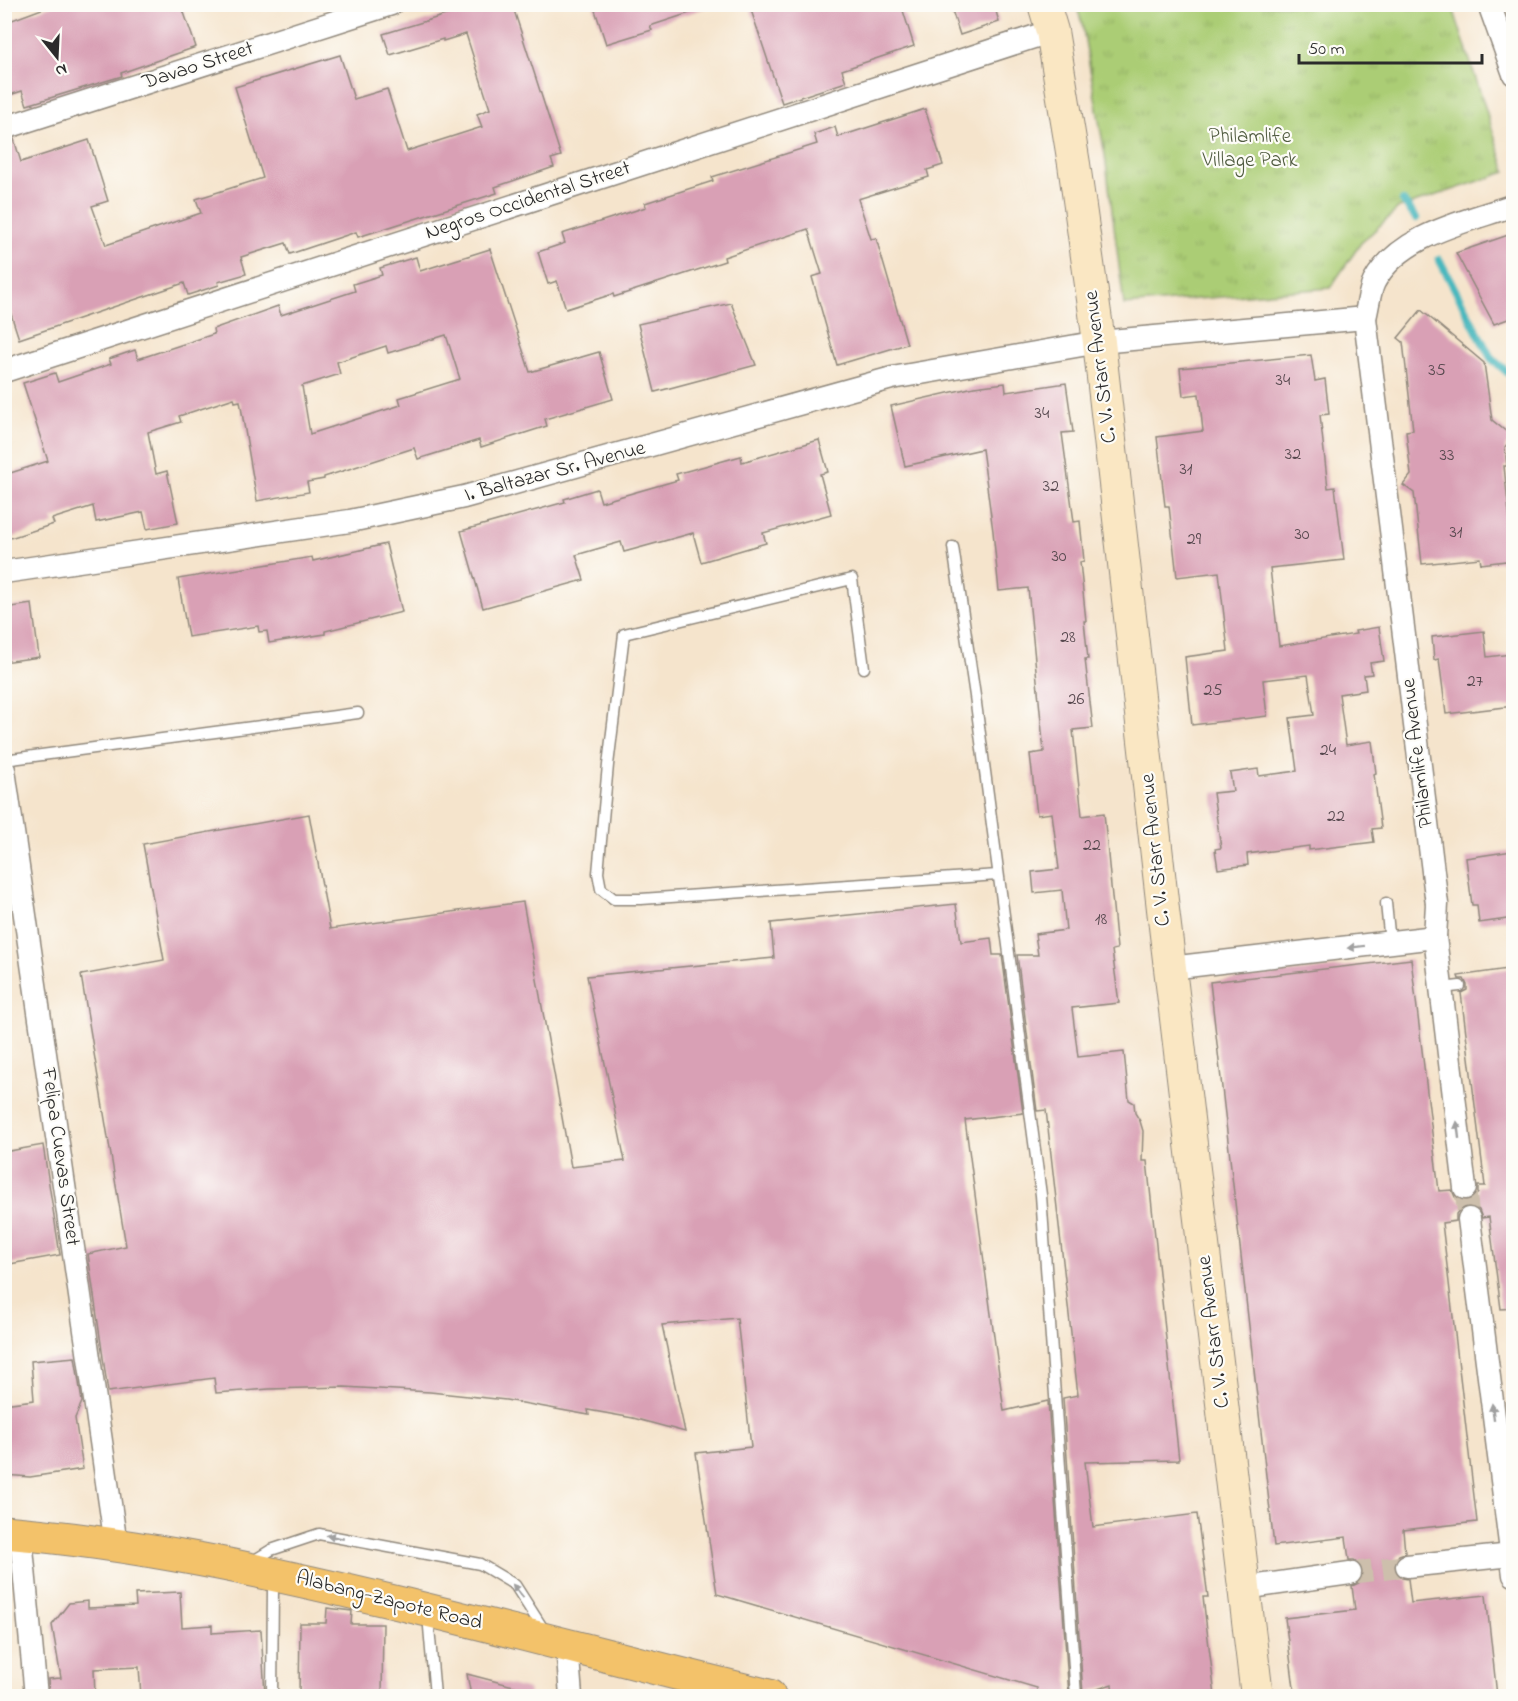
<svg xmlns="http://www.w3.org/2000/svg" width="1518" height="1701" viewBox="0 0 1518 1701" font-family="'Indie Flower',sans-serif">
<defs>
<pattern id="park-tufts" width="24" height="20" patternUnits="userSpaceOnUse" patternTransform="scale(1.5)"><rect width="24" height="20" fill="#abcd75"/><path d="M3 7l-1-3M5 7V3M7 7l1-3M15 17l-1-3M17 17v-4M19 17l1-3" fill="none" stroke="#93b065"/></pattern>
</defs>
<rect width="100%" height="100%" fill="#fdfcf7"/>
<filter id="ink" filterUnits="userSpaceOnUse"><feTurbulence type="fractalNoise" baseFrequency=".0167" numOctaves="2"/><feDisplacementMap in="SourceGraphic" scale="12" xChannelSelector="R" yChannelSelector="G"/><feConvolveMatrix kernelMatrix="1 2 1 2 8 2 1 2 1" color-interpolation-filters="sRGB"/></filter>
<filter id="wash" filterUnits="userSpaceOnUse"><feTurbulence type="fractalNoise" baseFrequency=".008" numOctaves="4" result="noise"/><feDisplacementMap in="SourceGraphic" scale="24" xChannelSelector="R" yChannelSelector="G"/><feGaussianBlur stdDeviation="1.35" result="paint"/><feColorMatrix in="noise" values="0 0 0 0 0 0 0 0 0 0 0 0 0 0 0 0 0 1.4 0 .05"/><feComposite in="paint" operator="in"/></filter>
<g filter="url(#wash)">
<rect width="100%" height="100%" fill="#f5e4cc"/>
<!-- park -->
<path fill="url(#park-tufts)" stroke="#6b7c50" stroke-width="1.5" d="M 1076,5 L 1452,5 L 1506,172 L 1399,208 L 1361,243 L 1330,288 L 1124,305 L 1105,155 L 1082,23 Z"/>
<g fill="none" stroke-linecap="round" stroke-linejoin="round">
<!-- stream -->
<g stroke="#48b8be" stroke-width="8">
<path d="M 1403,201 L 1416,218"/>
<path d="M 1439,259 L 1491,358 L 1514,378"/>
</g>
</g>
<g id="blocks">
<!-- building -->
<g fill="#d9a0b5" fill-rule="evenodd">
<path d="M 55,4 L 181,4 L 196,47 L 121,73 L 122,76 L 27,105 L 22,91 L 4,97 L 4,23 Z"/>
<path d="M 482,4 L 512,4 L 561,156 L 551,159 L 554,167 L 495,187 L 497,193 L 358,237 L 356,232 L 290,254 L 286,243 L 241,257 L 246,274 L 218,282 L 219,285 L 188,295 L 184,283 L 19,339 L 9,308 L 4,310 L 4,141 L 14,139 L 21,162 L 89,140 L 108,201 L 92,206 L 106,245 L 201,213 L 196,199 L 263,178 L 235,87 L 340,55 L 354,99 L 387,89 L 407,151 L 482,127 L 477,114 L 490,109 L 466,34 L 443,41 L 443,39 L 390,55 L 383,34 Z"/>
<path d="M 593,4 L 704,4 L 705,8 L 650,26 L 652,30 L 606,44 Z"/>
<path d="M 749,4 L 901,4 L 914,46 L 842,70 L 846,82 L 782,103 Z"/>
<path d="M 950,4 L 994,4 L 999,22 L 960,35 Z"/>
<path d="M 925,109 L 943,165 L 927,170 L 929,177 L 858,199 L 871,239 L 876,238 L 907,344 L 837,365 L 812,277 L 822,274 L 808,229 L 724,257 L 725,261 L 614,297 L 613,294 L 566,309 L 557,281 L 548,284 L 538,252 L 565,243 L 562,234 L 646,207 L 645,203 L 713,181 L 712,177 L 817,144 L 814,134 L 835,127 L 838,137 Z"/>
<path d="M 1514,233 L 1514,317 L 1494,324 L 1456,253 Z"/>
<path d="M 490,249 L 530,372 L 599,352 L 613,399 L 545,419 L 547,426 L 481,447 L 479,440 L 418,459 L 414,448 L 324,477 L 324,479 L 307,482 L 309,492 L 257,501 L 240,401 L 235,402 L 234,398 L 179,416 L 181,422 L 148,432 L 156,474 L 167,471 L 178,523 L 147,529 L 143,512 L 96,522 L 93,506 L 52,519 L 54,524 L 4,540 L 4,475 L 48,461 L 23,383 L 55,373 L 58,382 L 111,364 L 109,359 L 135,350 L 138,359 L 214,334 L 213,329 L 278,306 L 281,315 L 355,291 L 353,284 L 382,275 L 380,268 L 416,257 L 420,271 ZM 446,335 L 460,379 L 399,398 L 401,405 L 310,434 L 302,386 L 340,374 L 337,362 L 386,346 L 388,353 Z"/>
<path d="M 731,303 L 756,365 L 655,392 L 638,324 Z"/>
<path d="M 1421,310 L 1484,363 L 1492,420 L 1513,437 L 1505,447 L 1507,466 L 1504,466 L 1514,560 L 1481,564 L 1480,558 L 1422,564 L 1414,493 L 1403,485 L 1411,475 L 1406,431 L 1413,430 L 1403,342 L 1398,338 Z"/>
<path d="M 1311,355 L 1315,381 L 1325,379 L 1329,414 L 1320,415 L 1328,488 L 1335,487 L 1344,560 L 1270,568 L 1279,646 L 1356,634 L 1355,631 L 1379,627 L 1384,661 L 1370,663 L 1372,674 L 1364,675 L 1366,690 L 1339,694 L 1346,745 L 1372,741 L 1376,773 L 1374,774 L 1381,828 L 1372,829 L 1374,842 L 1309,850 L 1309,846 L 1247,854 L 1248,865 L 1218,869 L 1215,849 L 1221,848 L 1213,793 L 1233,791 L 1230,773 L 1258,769 L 1259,776 L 1297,771 L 1290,718 L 1314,715 L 1308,675 L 1263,680 L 1267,716 L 1192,725 L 1185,657 L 1228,651 L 1219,572 L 1177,577 L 1169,506 L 1165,506 L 1157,437 L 1203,431 L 1199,394 L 1183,396 L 1180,368 Z"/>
<path d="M 1005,383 L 1006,392 L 1066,383 L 1073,432 L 1062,433 L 1074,522 L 1080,521 L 1084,561 L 1080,562 L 1086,621 L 1084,621 L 1088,659 L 1085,659 L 1093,728 L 1073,730 L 1082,816 L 1104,813 L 1117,949 L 1112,950 L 1119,1003 L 1072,1008 L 1078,1057 L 1124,1052 L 1129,1100 L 1134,1103 L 1135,1113 L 1140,1121 L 1143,1131 L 1142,1161 L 1147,1161 L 1179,1460 L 1085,1462 L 1093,1527 L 1197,1514 L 1208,1597 L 1203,1597 L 1215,1696 L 1113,1696 L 1112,1684 L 1083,1694 L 1063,1398 L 1078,1395 L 1046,1110 L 1037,1111 L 1017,955 L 1038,955 L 1035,934 L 1066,930 L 1062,890 L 1034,893 L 1032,872 L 1059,869 L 1052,813 L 1037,815 L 1030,754 L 1044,752 L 1028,588 L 999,591 L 993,531 L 982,449 L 905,466 L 891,406 L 974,387 Z"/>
<path d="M 819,440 L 828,472 L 820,474 L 831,514 L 763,533 L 766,543 L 701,562 L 693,533 L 624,552 L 621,542 L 576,555 L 584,580 L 483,608 L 461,531 L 565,502 L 564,499 L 597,489 L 601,502 L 678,480 L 676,474 L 741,456 L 742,462 Z"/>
<path d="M 386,544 L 402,612 L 325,631 L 325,634 L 269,643 L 267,631 L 259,632 L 258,626 L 188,637 L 178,579 L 312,557 L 313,561 Z"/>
<path d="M 32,604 L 39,657 L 4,662 L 4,608 Z"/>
<path d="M 1484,631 L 1487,657 L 1511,654 L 1514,679 L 1514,706 L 1446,714 L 1439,659 L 1434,660 L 1432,637 Z"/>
<path d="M 309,814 L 330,929 L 523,902 L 571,1167 L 625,1161 L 587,976 L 774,958 L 771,923 L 956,904 L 961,942 L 991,938 L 993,955 L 1002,955 L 1023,1113 L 965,1120 L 1004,1411 L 1048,1401 L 1069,1696 L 1038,1696 L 1037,1688 L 717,1594 L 696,1453 L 751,1447 L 737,1318 L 662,1325 L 685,1432 L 633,1418 L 588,1410 L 589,1415 L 506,1400 L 430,1392 L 344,1387 L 269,1389 L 216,1393 L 214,1378 L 108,1392 L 88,1254 L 126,1246 L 81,975 L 164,960 L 143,844 Z"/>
<path d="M 1512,851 L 1514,918 L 1479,923 L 1477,905 L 1472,905 L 1466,858 Z"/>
<path d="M 1411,959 L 1439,1191 L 1452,1190 L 1455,1197 L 1460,1201 L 1466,1201 L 1474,1198 L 1478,1193 L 1478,1186 L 1485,1186 L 1461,993 L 1467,990 L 1467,985 L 1464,979 L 1459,979 L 1458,976 L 1514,968 L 1514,1308 L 1501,1309 L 1489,1217 L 1482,1218 L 1479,1210 L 1475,1207 L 1468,1206 L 1460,1209 L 1456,1214 L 1456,1221 L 1442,1223 L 1477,1522 L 1403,1530 L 1405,1553 L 1399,1555 L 1395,1560 L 1394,1567 L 1396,1574 L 1402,1578 L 1408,1579 L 1411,1603 L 1486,1595 L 1497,1696 L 1295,1696 L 1285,1618 L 1355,1610 L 1352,1586 L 1359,1583 L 1362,1579 L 1363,1572 L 1360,1564 L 1354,1560 L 1349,1560 L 1346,1537 L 1274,1546 L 1210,982 Z"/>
<path d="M 43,1145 L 60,1255 L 4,1265 L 4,1152 Z"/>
<path d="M 75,1357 L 82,1402 L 75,1418 L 83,1469 L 30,1477 L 5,1475 L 4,1404 L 34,1400 L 31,1361 Z"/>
<path d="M 180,1592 L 182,1627 L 212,1625 L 212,1633 L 261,1630 L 265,1694 L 233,1696 L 141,1696 L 139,1667 L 94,1669 L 95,1696 L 49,1696 L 48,1679 L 61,1678 L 52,1625 L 69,1603 L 88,1601 L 88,1608 L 136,1606 L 135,1594 Z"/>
<path d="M 327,1608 L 352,1611 L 351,1624 L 383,1624 L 382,1696 L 299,1696 L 300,1623 L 326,1623 Z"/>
<path d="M 467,1674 L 529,1690 L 528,1696 L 471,1696 Z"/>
</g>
</g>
</g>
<g filter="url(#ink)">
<use href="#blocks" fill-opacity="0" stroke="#90887c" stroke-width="1.5"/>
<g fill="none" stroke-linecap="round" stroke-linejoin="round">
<!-- street-tunnel -->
<g stroke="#cdbfac" stroke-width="22" stroke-dasharray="22 11" stroke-linecap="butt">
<path d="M 1465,1188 L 1469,1219"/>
<path d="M 1350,1573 L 1407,1566"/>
</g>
<defs>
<g id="lane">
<path d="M 953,547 L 975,696 L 1041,1195 L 1076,1696"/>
<path d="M 864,668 L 852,579 L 624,634 L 608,765 L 598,873 L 601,889 L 614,899 L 641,899 L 998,875"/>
<path d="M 4,760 L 358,713"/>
<path d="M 1386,903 L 1390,943"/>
<path d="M 1441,988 L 1460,986"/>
<path d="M 250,1563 L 271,1550 L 319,1534 L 480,1564 L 515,1585 L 545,1632"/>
<path d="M 431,1615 L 429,1627 L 435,1696"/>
<path d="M 272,1696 L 273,1588 L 275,1577"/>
</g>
<g id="street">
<path d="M 1489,4 L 1514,74"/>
<path d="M 4,128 L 391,4"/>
<path d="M 4,371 L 1052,31"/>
<path d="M 4,572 L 350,521 L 464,497 L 892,378 L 1099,342 L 1365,318"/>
<path d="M 4,770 L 116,1545"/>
<path d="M 1170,968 L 1435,937"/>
<path d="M 1465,1188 L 1435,937 L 1437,904 L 1365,318 C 1368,307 1369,292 1374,282 C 1400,234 1466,222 1514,205"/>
<path d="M 1469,1219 L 1514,1575"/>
<path d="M 23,1534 L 22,1548 L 36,1696"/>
<path d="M 1407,1566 L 1512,1555"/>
<path d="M 1244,1588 L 1350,1573"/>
<path d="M 567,1645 L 571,1696"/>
</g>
<path id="secondary" d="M 1044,4 L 1052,31 L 1074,164 L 1099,342 L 1164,918 L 1257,1696"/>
<path id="highway" d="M 4,1532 C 136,1543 265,1571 394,1602 C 519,1632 644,1666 769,1696"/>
</defs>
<!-- lane casing -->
<use href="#lane" stroke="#90887c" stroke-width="13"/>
<!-- street casing -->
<use href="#street" stroke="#90887c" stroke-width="25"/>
<!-- secondary casing -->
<use href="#secondary" stroke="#90887c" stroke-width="34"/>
<!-- highway casing -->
<use href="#highway" stroke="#90887c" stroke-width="35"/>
<!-- lane -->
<use href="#lane" stroke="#fff" stroke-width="10"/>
<!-- street -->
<use href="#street" stroke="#fff" stroke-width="22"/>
<!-- secondary -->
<use href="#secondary" stroke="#fae7c3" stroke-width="32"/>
<!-- highway -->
<use href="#highway" stroke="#f3c26a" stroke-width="33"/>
</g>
<!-- one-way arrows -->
<defs><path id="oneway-solid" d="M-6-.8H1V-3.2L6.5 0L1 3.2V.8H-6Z" transform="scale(1.5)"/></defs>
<g fill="#a0a0a0">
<use href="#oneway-solid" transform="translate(1356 947) rotate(173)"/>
<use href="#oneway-solid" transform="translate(1458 1130) rotate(-97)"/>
<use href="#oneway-solid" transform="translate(1493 1412) rotate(-97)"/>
<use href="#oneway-solid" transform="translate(335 1537) rotate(-169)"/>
<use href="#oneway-solid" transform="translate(518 1591) rotate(-129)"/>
</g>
</g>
<g text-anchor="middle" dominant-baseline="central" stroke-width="4.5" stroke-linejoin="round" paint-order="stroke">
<!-- number labels -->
<g font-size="18" fill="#56484e">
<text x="1437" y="371">35</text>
<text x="1283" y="381">34</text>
<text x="1042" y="414">34</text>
<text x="1293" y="455">32</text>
<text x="1447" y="456">33</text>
<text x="1186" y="470">31</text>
<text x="1051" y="487">32</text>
<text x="1456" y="533">31</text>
<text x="1302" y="535">30</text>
<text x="1194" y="540">29</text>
<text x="1059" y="557">30</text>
<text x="1068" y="638">28</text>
<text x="1475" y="682">27</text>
<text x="1213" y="691">25</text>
<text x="1076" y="700">26</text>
<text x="1328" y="751">24</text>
<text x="1336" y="817">22</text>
<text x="1092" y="846">22</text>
<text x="1101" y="920">18</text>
</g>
<!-- street labels -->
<g font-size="21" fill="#2b2b2b" stroke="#fdfcf7">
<text transform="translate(198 66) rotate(-18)">Davao Street</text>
<text transform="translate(528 201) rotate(-18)">Negros Occidental Street</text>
<text transform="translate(1101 367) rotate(-97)">C. V. Starr Avenue</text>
<text transform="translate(555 472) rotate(-15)">I. Baltazar Sr. Avenue</text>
<text transform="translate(1418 753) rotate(-97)">Philamlife Avenue</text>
<text transform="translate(1156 850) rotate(-96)">C. V. Starr Avenue</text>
<text transform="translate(60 1157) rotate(82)">Felipa Cuevas Street</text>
<text transform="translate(1214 1332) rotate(-97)">C. V. Starr Avenue</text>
<text transform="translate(389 1601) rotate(14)">Alabang-Zapote Road</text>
</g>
<!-- park labels -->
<g font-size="21" fill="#515c41" stroke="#fdfcf7">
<text x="1250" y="137">Philamlife<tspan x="1250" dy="24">Village Park</tspan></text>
</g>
</g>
<!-- margin -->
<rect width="1518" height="1701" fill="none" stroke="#fdfcf7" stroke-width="24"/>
<!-- north arrow -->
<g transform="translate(57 57) rotate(162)" stroke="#fdfcf7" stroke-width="4.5" paint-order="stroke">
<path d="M0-4.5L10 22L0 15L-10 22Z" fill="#2b2b2b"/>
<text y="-9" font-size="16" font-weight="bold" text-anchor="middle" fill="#2b2b2b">N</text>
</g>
<!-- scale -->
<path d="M1299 54v9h183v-9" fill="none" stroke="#2b2b2b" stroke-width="3"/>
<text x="1308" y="54" font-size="18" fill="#2b2b2b" stroke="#fdfcf7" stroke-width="4.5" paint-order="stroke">50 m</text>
</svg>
